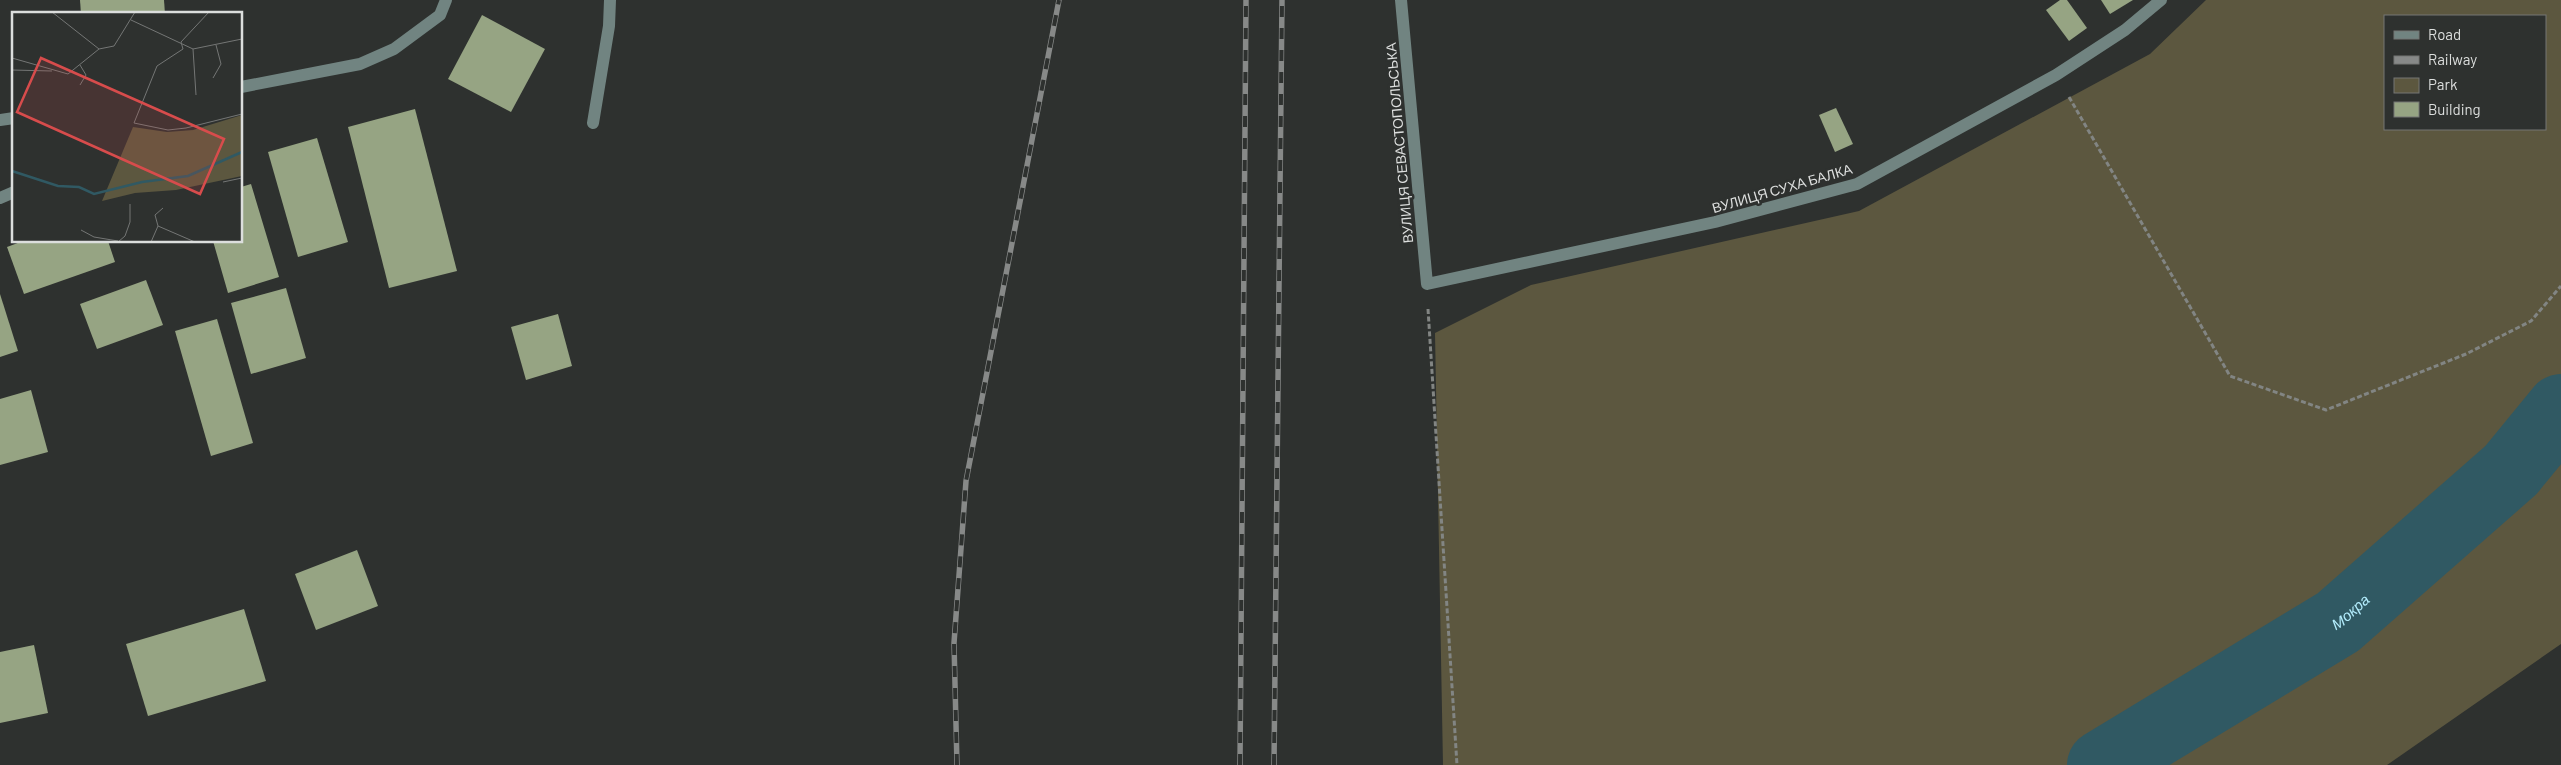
<svg xmlns="http://www.w3.org/2000/svg" width="2561" height="765" viewBox="0 0 2561 765" font-family="Barlow,sans-serif">
<rect width="100%" height="100%" fill="#2e312f"/>
<!-- green -->
<path fill="#5c573f" fill-rule="evenodd" d="M 2206,0 L 2561,0 L 2561,644 L 2387,765 L 1443,765 L 1435,333 L 1531,285 L 1859,211 L 2150,54 ZM 2385,16 L 2545,16 L 2545,129 L 2385,129 Z"/>
<g fill="none" stroke-linecap="round" stroke-linejoin="round">
<!-- river -->
<path stroke="#305963" stroke-width="70" id="s1" d="M 2102,765 L 2338,622 L 2511,470 L 2561,409"/>
</g>
<!-- building -->
<g fill="#96a483">
<path d="M 80,0 L 164,0 L 165,14 L 81,14 Z"/>
<path d="M 2060,0 L 2067,0 L 2087,28 L 2069,41 L 2046,10 Z"/>
<path d="M 2101,0 L 2133,0 L 2110,14 Z"/>
<path d="M 482,15 L 545,49 L 511,112 L 448,79 Z"/>
<path d="M 1836,108 L 1853,144 L 1835,152 L 1819,115 Z"/>
<path d="M 415,109 L 457,271 L 389,288 L 348,127 Z"/>
<path d="M 317,138 L 348,242 L 298,257 L 268,152 Z"/>
<path d="M 251,184 L 279,277 L 228,293 L 213,241 L 241,241 L 241,187 Z"/>
<path d="M 23,241 L 108,241 L 115,262 L 24,294 L 7,247 Z"/>
<path d="M 146,280 L 163,325 L 97,349 L 80,304 Z"/>
<path d="M 286,288 L 306,358 L 251,374 L 231,303 Z"/>
<path d="M 0,294 L 18,351 L 0,357 Z"/>
<path d="M 558,314 L 572,366 L 526,380 L 511,327 Z"/>
<path d="M 217,319 L 253,443 L 211,456 L 175,331 Z"/>
<path d="M 31,390 L 48,452 L 0,465 L 0,399 Z"/>
<path d="M 357,550 L 378,606 L 316,630 L 295,574 Z"/>
<path d="M 244,609 L 266,681 L 148,716 L 126,644 Z"/>
<path d="M 34,645 L 48,713 L 0,723 L 0,652 Z"/>
</g>
<g fill="none" stroke-linecap="round" stroke-linejoin="round">
<!-- path -->
<g stroke="#828583" stroke-width="3" stroke-dasharray="5 2.5" stroke-linecap="butt">
<path d="M 2069,97 L 2230,376 L 2326,410 L 2466,354 L 2531,321 L 2561,286"/>
<path d="M 1428,309 L 1457,765"/>
</g>
<!-- minor -->
<g stroke="#718481" stroke-width="12">
<path d="M 1401,0 L 1427,284 L 1715,222 L 1857,184 L 2056,75 L 2125,30 L 2161,0"/>
<path d="M 241,87 L 360,64 L 394,49 L 440,15 L 446,0"/>
<path d="M 0,120 L 14,118"/>
<path d="M 593,123 L 609,26 L 610,0"/>
<path d="M 0,198 L 14,192"/>
</g>
<defs>
<g id="rail">
<path d="M 957,765 L 954,643 L 966,481 L 1059,0"/>
<path d="M 1240,765 L 1246,0"/>
<path d="M 1274,765 L 1282,0"/>
</g>
</defs>
<!-- rail casing -->
<use href="#rail" stroke="#878988" stroke-width="5.5"/>
<!-- rail -->
<use href="#rail" stroke="#2e312f" stroke-width="4" stroke-dasharray="11" stroke-linecap="butt"/>
</g>
<g text-anchor="middle" dominant-baseline="central" stroke-width="5" stroke-linejoin="round" paint-order="stroke">
<!-- street labels -->
<g font-size="14" fill="#dcdedd" stroke="#2e312f">
<text transform="translate(1399 143) rotate(-95)">ВУЛИЦЯ СЕВАСТОПОЛЬСЬКА</text>
<text transform="translate(1782 188) rotate(-16)">ВУЛИЦЯ СУХА БАЛКА</text>
</g>
<!-- water labels -->
<g font-size="15" font-style="italic" fill="#b4eefe" stroke="#2e312f">
<text stroke="none"><textPath href="#s1" startOffset="292">Мокра</textPath></text>
</g>
</g>
<!-- overview -->
<g transform="translate(12 12)">
<rect width="230" height="230" fill="#2e312f"/>
<path d="M 230,103 L 230,164 L 164,178 L 123,181 L 90,189 L 121,115 L 155,120 L 181,118 Z" fill="#5c573f"/>
<path fill="none" stroke="#305963" stroke-width="2.5" d="M 0,159 L 46,174 L 67,175 L 82,182 L 130,170 L 176,164 L 230,140"/>
<path fill="none" stroke="#747675" stroke-width="1" d="M 40,0 L 87,37M 119,8 L 181,37 L 230,27M 169,30 L 171,37 L 145,54 L 122,111 L 156,118 L 174,116 L 230,102M 169,30 L 197,0M 87,37 L 102,34 L 123,0M 181,37 L 184,83M 0,46 L 56,62 L 87,37M 0,58 L 40,59M 201,66 L 209,52 L 204,33M 68,73 L 74,63 L 68,53M 211,170 L 230,166M 146,214 L 183,230M 69,218 L 82,225 L 106,229M 106,230 L 113,224 L 118,210 L 118,192M 139,230 L 146,214 L 143,203 L 151,196"/>
<path fill="#d74c4c" fill-opacity="0.15" stroke="#d74c4c" stroke-width="2.5" d="M 29,46 L 212,127 L 188,182 L 5,100 Z"/>
<rect width="230" height="230" fill="none" stroke="#dcdedd" stroke-width="2.5"/>
</g>
<!-- legend -->
<rect x="2384" y="15" width="162" height="115" fill="#2e312f" stroke="#747675"/>
<rect x="2394" y="31" width="25" height="8" fill="#718481" stroke="#747675"/>
<text x="2428" y="40" font-size="15" fill="#dcdedd">Road</text>
<rect x="2394" y="56" width="25" height="8" fill="#878988" stroke="#747675"/>
<text x="2428" y="65" font-size="15" fill="#dcdedd">Railway</text>
<rect x="2394" y="78" width="25" height="15" fill="#5c573f" stroke="#747675"/>
<text x="2428" y="90" font-size="15" fill="#dcdedd">Park</text>
<rect x="2394" y="102" width="25" height="15" fill="#96a483" stroke="#747675"/>
<text x="2428" y="115" font-size="15" fill="#dcdedd">Building</text>
</svg>
